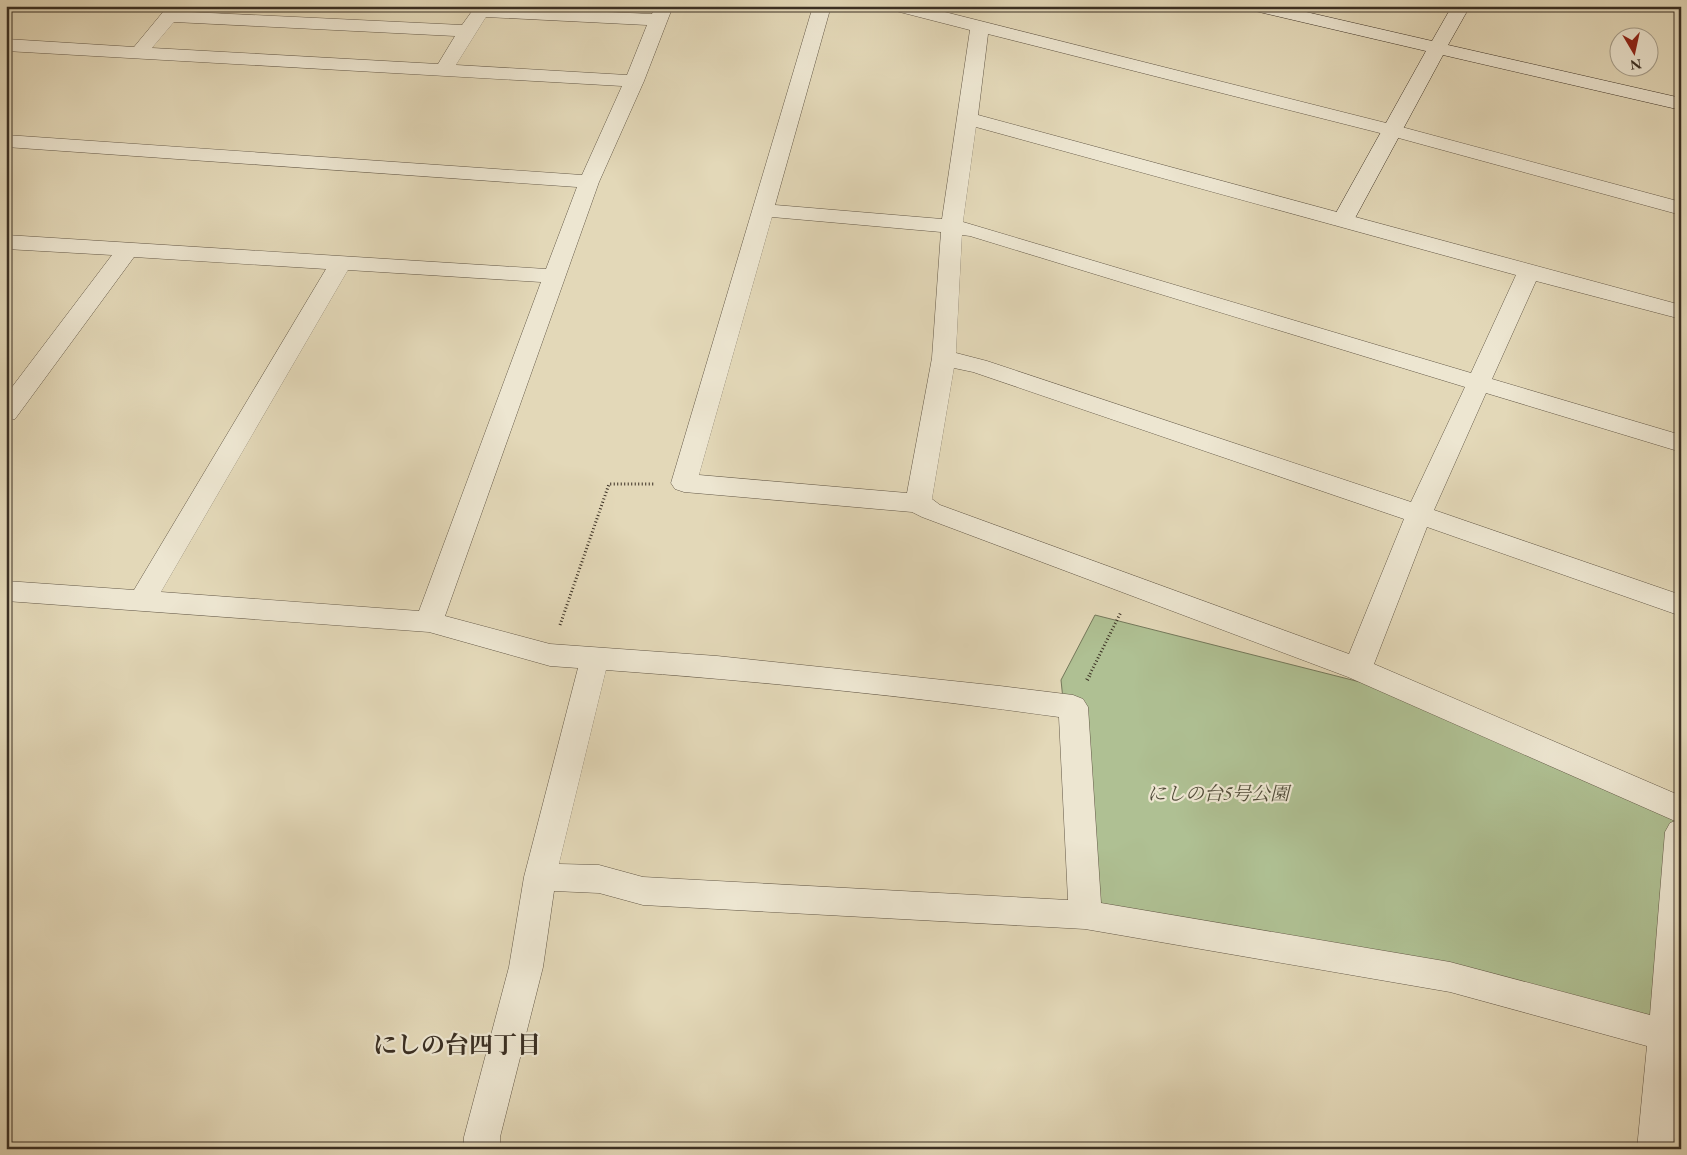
<svg xmlns="http://www.w3.org/2000/svg" width="1687" height="1155" viewBox="0 0 1687 1155" font-family="'EB Garamond','Noto Serif JP',serif">
<rect width="100%" height="100%" fill="#e3d8b8"/>
<filter id="stains"><feTurbulence type="fractalNoise" baseFrequency=".004" numOctaves="4"/><feColorMatrix values="0 0 0 0 .2 0 0 0 0 .09 0 0 0 0 .02 0 0 0 .5 -.17"/></filter>
<radialGradient id="worn" r=".72"><stop offset=".6" stop-color="#630" stop-opacity="0"/><stop offset="1" stop-color="#630" stop-opacity=".3"/></radialGradient>
<!-- green -->
<path fill="#afc093" stroke="#74785b" d="M 1095,615 L 1368,684 L 1681,810 L 1666,1034 L 1085,915 L 1061,680 Z"/>
<g fill="none" stroke-linecap="round" stroke-linejoin="round">
<defs>
<g id="street">
<path d="M 478,6 L 652,14 L 655,6 L 673,6 L 644,81 L 599,182 L 445,616 L 550,644 L 717,656 L 1000,686 L 1073,695 L 1083,699 L 1088,707 L 1101,903 L 1450,962 L 1650,1015 L 1665,832 L 1670,823 L 1675,821 L 1348,677 L 922,517 L 912,512 L 684,492 L 675,489 L 671,483 L 813,6 L 831,6 L 775,205 L 942,219 L 970,30 L 892,10 L 889,6 L 921,6 L 1398,126 L 1681,202 L 1681,215 L 1384,134 L 988,34 L 978,115 L 1681,305 L 1681,319 L 1536,281 L 1492,379 L 1681,435 L 1681,452 L 1486,393 L 1434,510 L 1681,595 L 1681,616 L 1427,527 L 1374,664 L 1681,796 L 1681,1066 L 1674,1149 L 1637,1149 L 1647,1046 L 1450,992 L 1085,929 L 643,905 L 599,893 L 554,891 L 543,967 L 500,1137 L 500,1149 L 463,1149 L 464,1137 L 509,967 L 524,877 L 578,668 L 550,666 L 429,632 L 6,601 L 6,581 L 134,590 L 326,269 L 134,257 L 15,419 L 6,421 L 6,395 L 112,255 L 6,249 L 6,235 L 546,269 L 577,187 L 6,147 L 6,135 L 582,175 L 622,86 L 6,51 L 6,39 L 134,47 L 163,12 L 169,11 L 462,25 L 475,7 ZM 486,17 L 647,25 L 627,75 L 456,65 ZM 174,22 L 455,36 L 438,64 L 152,48 ZM 976,127 L 1516,275 L 1471,373 L 963,222 ZM 772,217 L 941,232 L 932,358 L 907,493 L 699,475 ZM 962,235 L 970,236 L 1465,387 L 1411,502 L 987,361 L 956,353 ZM 348,270 L 541,282 L 419,611 L 161,592 ZM 954,368 L 973,372 L 1404,519 L 1349,654 L 940,505 L 932,499 ZM 606,670 C 757,681 909,696 1059,717 L 1068,900 L 643,877 L 599,865 L 559,864 Z"/>
<path d="M 1664,6 L 1681,6 L 1681,13 L 1667,10 Z"/>
</g>
<path id="secondary" d="M 1246,6 L 1280,6 L 1432,41 L 1452,6 L 1470,6 L 1448,45 L 1681,98 L 1681,110 L 1443,55 L 1354,220 L 1351,225 L 1343,226 L 1335,225 L 1332,220 L 1426,51 L 1255,11 L 1249,10 Z"/>
</defs>
<!-- street casing -->
<use href="#street" stroke="#645948" stroke-width="1"/>
<!-- secondary casing -->
<use href="#secondary" stroke="#3a2f23" stroke-width="1"/>
<!-- path-far1 -->
<g stroke="#3a2f23" stroke-width="3" stroke-dasharray="1 2.5" stroke-linecap="butt">
<path d="M 560,625 L 609,484 L 654,484"/>
<path d="M 1090,674 L 1121,612"/>
</g>
<!-- path -->
<path stroke="#3a2f23" stroke-width="4" stroke-dasharray="1 3" stroke-linecap="butt" d="M 1087,680 L 1091,673"/>
<!-- street -->
<use href="#street" fill="#ede6d1" fill-rule="evenodd"/>
<!-- secondary -->
<use href="#secondary" fill="#ede6d1" fill-rule="evenodd"/>
</g>
<g text-anchor="middle" dominant-baseline="central" stroke-width="4.5" stroke-linejoin="round" paint-order="stroke">
<!-- park labels -->
<g font-size="19" font-style="italic" fill="#514c39" stroke="#ede6d1">
<text x="1218" y="793">にしの台5号公園</text>
</g>
<!-- near-neighbourhood labels -->
<g font-size="24" font-weight="bold" fill="#3a2f23" stroke="#ede6d1">
<text x="457" y="1044">にしの台四丁目</text>
</g>
</g>
<!-- margin -->
<rect width="1687" height="1155" fill="none" stroke="#e3d8b8" stroke-width="25"/>
<rect x="8" y="8" width="1672" height="1140" fill="none" stroke="#3a2f23" stroke-width="2.5"/>
<rect x="12" y="12" width="1662" height="1130" fill="none" stroke="#3a2f23"/>
<!-- north arrow -->
<g transform="translate(1634 52) rotate(171)"><circle r="24" fill="#ede6d1" stroke="#a59d8b"/>
<path d="M0-4L9 19L0 12L-9 19Z" fill="#8f2418"/>
<text y="-8" font-size="14" font-weight="bold" text-anchor="middle" fill="#3a2f23">N</text>
</g>
<rect width="100%" height="100%" filter="url(#stains)"/>
<rect width="100%" height="100%" fill="url(#worn)"/>
</svg>
